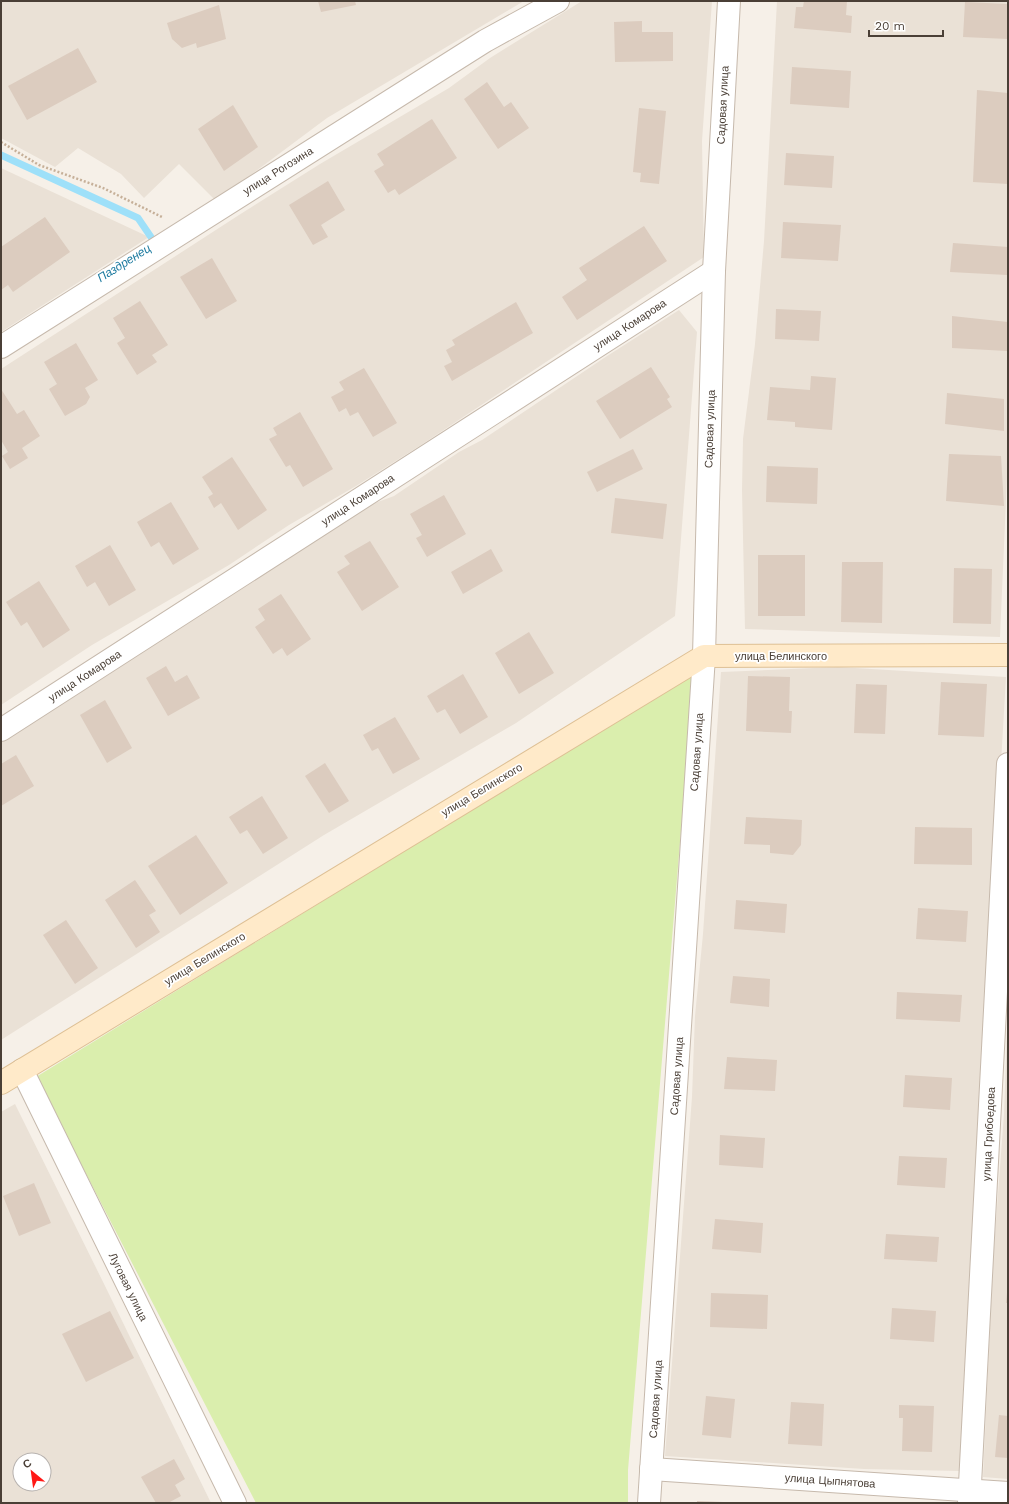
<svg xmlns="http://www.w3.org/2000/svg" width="1009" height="1504" viewBox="0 0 1009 1504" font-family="'Work Sans',sans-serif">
<rect width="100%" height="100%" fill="#f6f0e8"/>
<!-- residential -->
<g fill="#eae1d6" fill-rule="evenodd">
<path d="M 1,1 L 524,1 L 327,118 L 216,201 L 179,164 L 144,198 L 121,174 L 78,148 L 55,167 L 1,138 Z"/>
<path d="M 582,1 L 712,1 L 702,141 L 704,257 L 421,445 L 356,486 L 289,525 L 229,565 L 92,645 L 1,705 L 1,369 L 239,215 L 320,164 L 449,88 L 490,58 Z"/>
<path d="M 777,1 L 1008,1 L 1008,454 L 1000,637 L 745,629 L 742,490 L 743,439 L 755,344 L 764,241 Z"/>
<path d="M 1,168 L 149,237 L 1,332 Z"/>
<path d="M 679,310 L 697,332 L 675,616 L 516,723 L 324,835 L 1,1040 L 1,742 L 31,721 L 199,616 L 296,550 L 375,503 L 394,496 L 459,452 L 482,440 L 604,358 Z"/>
<path d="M 838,667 L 1006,677 L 960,1471 L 864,1469 L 665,1456 L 692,1097 L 695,1016 L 703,934 L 721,672 Z"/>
<path d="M 1008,1003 L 1008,1479 L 983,1477 L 993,1261 L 1004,1114 Z"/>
<path d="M 15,1104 L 107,1290 L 211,1503 L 1,1503 L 1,1112 ZM 20,1460 L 44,1460 L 44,1484 L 20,1484 Z"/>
</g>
<!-- green -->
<path fill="#daeead" d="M 694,673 L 628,1470 L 628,1503 L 256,1503 L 36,1077 Z"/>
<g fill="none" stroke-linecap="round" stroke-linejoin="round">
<!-- stream -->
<path stroke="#9ee0f9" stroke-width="7" d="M 1,155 L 138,218 L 155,243 L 153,244"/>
</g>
<!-- building -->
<g fill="#dcccbf">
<path d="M 318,1 L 355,1 L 356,5 L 321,12 Z"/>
<path d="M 804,1 L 847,1 L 846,15 L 852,16 L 851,33 L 794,28 L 796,7 L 803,7 Z"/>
<path d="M 965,2 L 1008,4 L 1008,39 L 963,37 Z"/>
<path d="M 219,5 L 226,39 L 197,48 L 196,43 L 182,48 L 172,39 L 167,23 Z"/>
<path d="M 642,21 L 642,32 L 673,32 L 673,61 L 615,62 L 614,22 Z"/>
<path d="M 78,48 L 97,82 L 27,120 L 8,86 Z"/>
<path d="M 792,67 L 851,71 L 849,108 L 790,104 Z"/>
<path d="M 487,82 L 504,107 L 511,102 L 529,128 L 498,149 L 464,99 Z"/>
<path d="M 977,90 L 1008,93 L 1008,184 L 973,182 Z"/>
<path d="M 233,105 L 258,147 L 224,171 L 198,129 Z"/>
<path d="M 639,108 L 666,111 L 659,184 L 640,182 L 641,173 L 633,172 Z"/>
<path d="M 432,119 L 457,158 L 399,195 L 395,189 L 388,193 L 374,171 L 384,165 L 377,154 Z"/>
<path d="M 786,153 L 834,156 L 832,188 L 784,185 Z"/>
<path d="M 328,181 L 345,210 L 321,225 L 328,237 L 313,245 L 289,205 Z"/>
<path d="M 45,217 L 70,252 L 13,292 L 8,285 L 1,290 L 1,247 Z"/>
<path d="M 783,222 L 841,225 L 838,261 L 781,258 Z"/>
<path d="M 644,226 L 667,261 L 577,320 L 562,297 L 587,280 L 579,268 Z"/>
<path d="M 953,243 L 1008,247 L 1007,275 L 950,272 Z"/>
<path d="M 212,258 L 237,301 L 206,319 L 180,277 Z"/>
<path d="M 140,301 L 168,345 L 152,355 L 157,362 L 137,375 L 117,343 L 125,338 L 113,318 Z"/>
<path d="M 516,302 L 533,333 L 452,381 L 444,366 L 452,362 L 446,350 L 455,345 L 452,340 Z"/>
<path d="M 776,309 L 821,311 L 819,341 L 775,339 Z"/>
<path d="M 952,316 L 1008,322 L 1007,351 L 952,348 Z"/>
<path d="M 76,343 L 98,380 L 85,388 L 90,397 L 86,404 L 65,416 L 49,389 L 57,384 L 44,362 Z"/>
<path d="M 651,367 L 670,397 L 667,399 L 672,407 L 620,439 L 596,401 Z"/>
<path d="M 364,368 L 397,423 L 373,437 L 358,412 L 350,416 L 346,408 L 339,412 L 331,397 L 344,390 L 339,382 Z"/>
<path d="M 811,376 L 836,378 L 832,430 L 795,427 L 795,422 L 767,420 L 770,387 L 810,390 Z"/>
<path d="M 1,389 L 17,414 L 24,410 L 40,436 L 22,448 L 28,458 L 10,469 L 2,456 L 8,452 L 1,440 Z"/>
<path d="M 947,393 L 1004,399 L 1004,431 L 945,424 Z"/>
<path d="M 300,412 L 333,469 L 303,487 L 290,465 L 286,467 L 269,439 L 277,435 L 273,428 Z"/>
<path d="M 633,449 L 643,469 L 597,492 L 587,472 Z"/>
<path d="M 949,454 L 1001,456 L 1004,506 L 946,501 Z"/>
<path d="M 232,457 L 267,510 L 238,530 L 221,503 L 214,508 L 208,497 L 213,494 L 202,477 Z"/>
<path d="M 767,466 L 818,468 L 817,504 L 766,502 Z"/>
<path d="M 444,495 L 466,534 L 427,557 L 416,538 L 422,535 L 410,514 Z"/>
<path d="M 615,498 L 667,504 L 663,539 L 611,533 Z"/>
<path d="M 171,502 L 199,549 L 173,565 L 159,542 L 151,547 L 137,522 Z"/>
<path d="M 370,541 L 399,587 L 362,611 L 337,572 L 350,564 L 344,556 Z"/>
<path d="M 110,545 L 136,590 L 109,606 L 95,582 L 87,587 L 75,566 Z"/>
<path d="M 491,549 L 503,571 L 463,594 L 451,572 Z"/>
<rect x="758" y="555" width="47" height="61"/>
<path d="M 842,562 L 883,562 L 882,623 L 841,622 Z"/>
<path d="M 954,568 L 992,569 L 991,624 L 953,623 Z"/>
<path d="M 39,581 L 70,630 L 43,648 L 27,622 L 21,626 L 6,602 Z"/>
<path d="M 281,594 L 311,639 L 287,656 L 282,648 L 273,654 L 255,627 L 265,620 L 258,609 Z"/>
<path d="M 529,632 L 554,673 L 519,694 L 495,653 Z"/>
<path d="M 166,666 L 175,682 L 187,675 L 200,698 L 168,716 L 146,678 Z"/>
<path d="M 463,674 L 488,717 L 460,734 L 445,709 L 437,713 L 427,696 Z"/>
<path d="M 748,676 L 790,677 L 789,711 L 792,711 L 791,733 L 746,731 Z"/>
<path d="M 941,682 L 987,684 L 984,737 L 938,735 Z"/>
<path d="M 856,684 L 887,685 L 885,734 L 854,733 Z"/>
<path d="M 105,700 L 132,748 L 107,763 L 80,715 Z"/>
<path d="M 395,717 L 420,759 L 393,774 L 378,748 L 372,751 L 363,735 Z"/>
<path d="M 16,755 L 34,786 L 1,806 L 1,764 Z"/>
<path d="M 325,763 L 349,801 L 329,813 L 305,776 Z"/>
<path d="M 262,796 L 288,838 L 263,854 L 247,830 L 240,834 L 229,817 Z"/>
<path d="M 746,817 L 802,820 L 801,845 L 793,855 L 770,853 L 770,845 L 744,844 Z"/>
<path d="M 915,827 L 972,828 L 972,865 L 914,864 Z"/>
<path d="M 196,835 L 228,883 L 180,915 L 148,866 Z"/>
<path d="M 135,880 L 156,911 L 149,915 L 160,932 L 136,948 L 105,900 Z"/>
<path d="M 736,900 L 787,904 L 785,933 L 734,929 Z"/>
<path d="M 918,908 L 968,911 L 966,942 L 916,939 Z"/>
<path d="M 66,920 L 98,968 L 75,984 L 43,935 Z"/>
<path d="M 733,976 L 770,979 L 769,1007 L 730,1003 Z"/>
<path d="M 897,992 L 962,995 L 960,1022 L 896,1019 Z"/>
<path d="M 727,1057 L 777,1060 L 775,1091 L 724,1089 Z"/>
<path d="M 905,1075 L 952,1078 L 950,1110 L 903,1107 Z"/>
<path d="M 720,1135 L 765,1138 L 763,1168 L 719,1165 Z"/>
<path d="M 899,1156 L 947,1158 L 945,1188 L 897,1185 Z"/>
<path d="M 34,1183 L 51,1223 L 19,1236 L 3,1196 Z"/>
<path d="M 715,1219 L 763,1223 L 761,1253 L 712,1249 Z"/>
<path d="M 886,1234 L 939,1237 L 937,1262 L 884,1259 Z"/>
<path d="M 711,1293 L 768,1295 L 767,1329 L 710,1327 Z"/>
<path d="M 1007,1293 L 1008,1293 L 1008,1303 L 1006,1303 Z"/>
<path d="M 892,1308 L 936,1311 L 934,1342 L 890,1339 Z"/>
<path d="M 110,1311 L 134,1358 L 86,1382 L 62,1334 Z"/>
<path d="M 706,1396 L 735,1399 L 731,1438 L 702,1435 Z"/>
<path d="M 791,1402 L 824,1404 L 822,1446 L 788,1444 Z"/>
<path d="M 899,1405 L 934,1406 L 932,1452 L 902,1451 L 903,1418 L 899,1418 Z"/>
<path d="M 999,1415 L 1008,1416 L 1008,1458 L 995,1457 Z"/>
<path d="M 174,1459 L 185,1479 L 175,1485 L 181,1496 L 168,1503 L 156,1503 L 141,1477 Z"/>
<path d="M 697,1501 L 723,1502 L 723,1503 L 697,1503 Z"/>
</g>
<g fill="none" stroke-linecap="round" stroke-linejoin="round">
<defs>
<g id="street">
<path d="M 1,347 L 485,41 L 558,1"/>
<path d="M 1,730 L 714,271"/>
<path d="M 22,1070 L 235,1503"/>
<path d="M 651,1469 L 1008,1493"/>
<path d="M 649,1503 L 704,656 L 714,271 L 729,1"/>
<path d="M 969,1503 L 1008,764"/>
</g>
<path id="secondary" d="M 1,1083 L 704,656 L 1008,655"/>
</defs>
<!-- street casing -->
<use href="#street" stroke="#c6b9ac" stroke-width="24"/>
<!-- secondary casing -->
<use href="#secondary" stroke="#dec095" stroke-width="24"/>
<!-- path -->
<path stroke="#c6b099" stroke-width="2.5" stroke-dasharray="2 2" stroke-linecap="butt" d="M 1,142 L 39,165 L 103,188 L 162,217"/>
<!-- street -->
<use href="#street" stroke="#fff" stroke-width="22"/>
<!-- secondary -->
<use href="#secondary" stroke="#ffeac9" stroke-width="22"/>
</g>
<g text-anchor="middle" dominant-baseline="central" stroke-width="3.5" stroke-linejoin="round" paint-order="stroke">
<!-- street labels -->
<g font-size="11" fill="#4a3f36" stroke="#fff">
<text transform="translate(723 105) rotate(-87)">Садовая улица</text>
<text transform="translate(278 171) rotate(-32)">улица Рогозина</text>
<text transform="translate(630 325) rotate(-33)">улица Комарова</text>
<text transform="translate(710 429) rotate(-88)">Садовая улица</text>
<text transform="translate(358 500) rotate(-33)">улица Комарова</text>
<text x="781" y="656">улица Белинского</text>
<text transform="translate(85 676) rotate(-33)">улица Комарова</text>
<text transform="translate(697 752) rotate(-86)">Садовая улица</text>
<text transform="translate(482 790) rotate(-31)">улица Белинского</text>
<text transform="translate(205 959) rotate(-31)">улица Белинского</text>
<text transform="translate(677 1076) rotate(-86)">Садовая улица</text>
<text transform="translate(989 1134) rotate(-87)">улица Грибоедова</text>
<text transform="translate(128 1287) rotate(64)">Луговая улица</text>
<text transform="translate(656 1399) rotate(-86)">Садовая улица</text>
<text transform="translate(830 1481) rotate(4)">улица Цыпнятова</text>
</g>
<!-- water labels -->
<g font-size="12" font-style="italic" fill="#1e7ba0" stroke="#fff">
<text transform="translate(124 263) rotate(-32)">Паздренец</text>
</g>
</g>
<!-- border -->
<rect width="1009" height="1504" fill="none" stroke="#4a3f36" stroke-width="4"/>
<!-- north arrow -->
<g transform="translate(32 1472) rotate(331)"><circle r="19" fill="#ffffff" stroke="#b7b2af"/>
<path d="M0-3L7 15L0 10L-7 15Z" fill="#ff1816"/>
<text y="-6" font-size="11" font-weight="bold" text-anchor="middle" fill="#4a3f36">С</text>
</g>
<!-- scale -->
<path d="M869 30v6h74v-6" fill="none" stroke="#4a3f36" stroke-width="2"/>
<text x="875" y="30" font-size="12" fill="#4a3f36" stroke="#ffffff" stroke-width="3" paint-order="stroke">20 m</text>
</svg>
